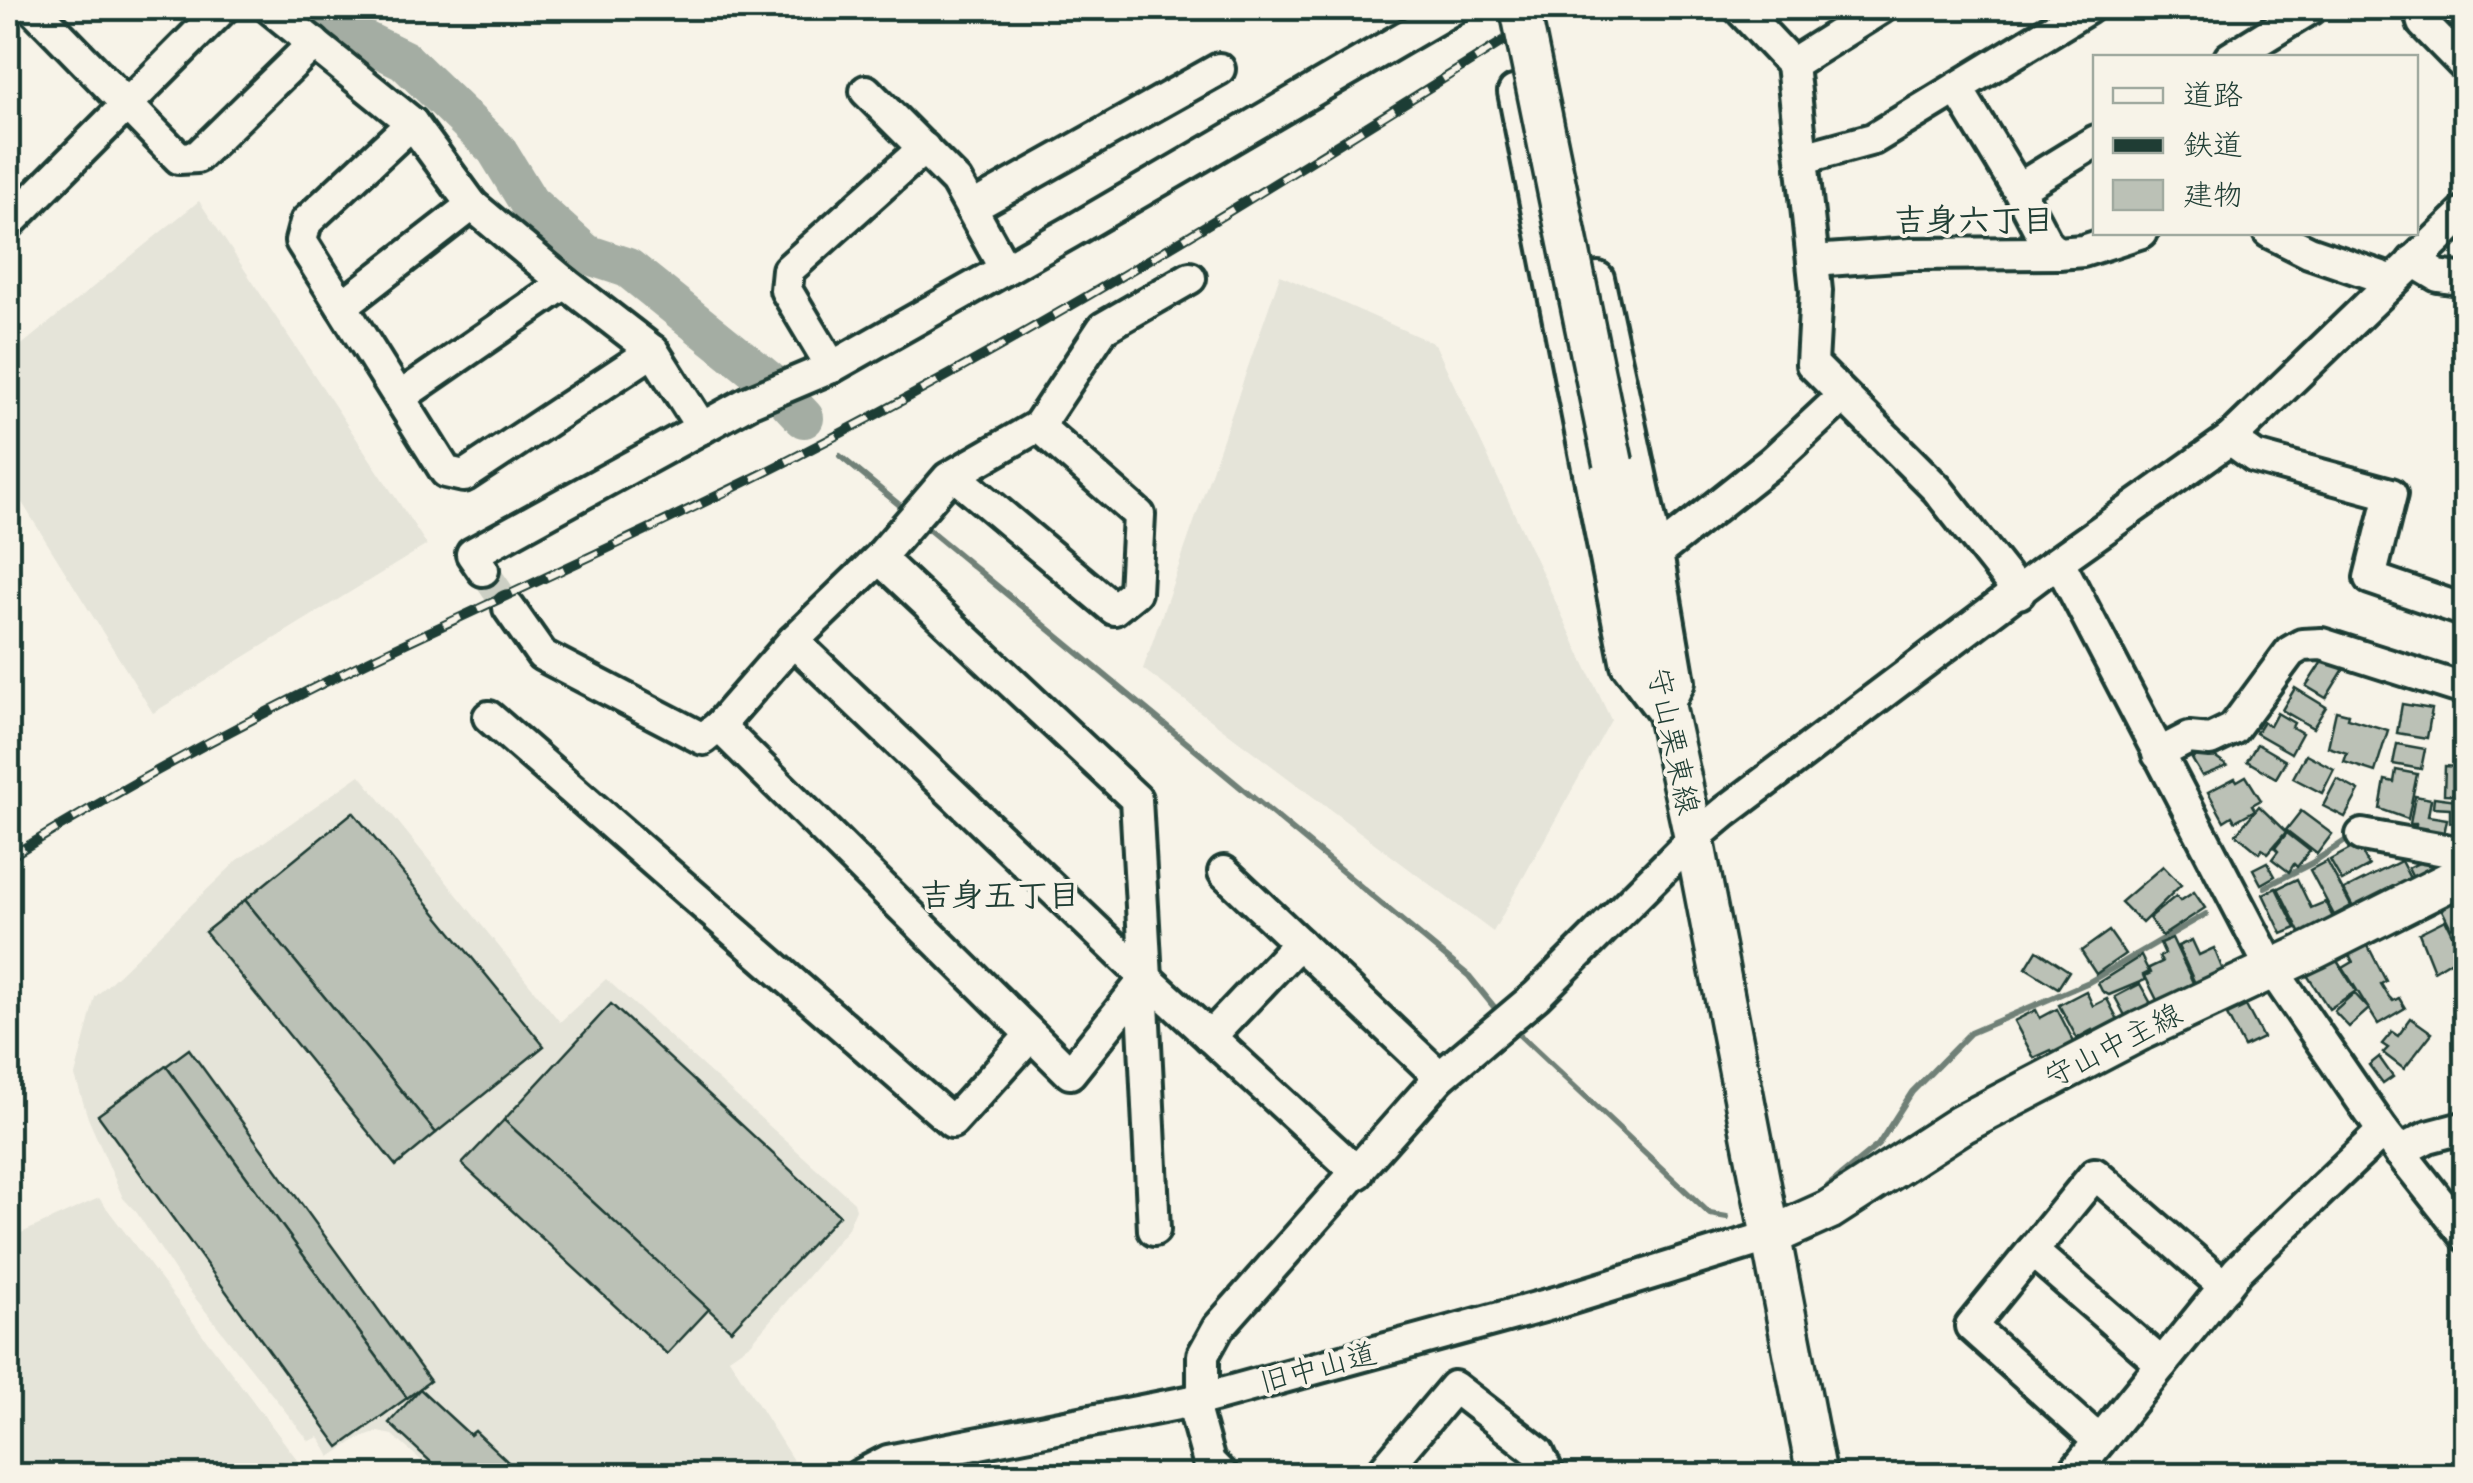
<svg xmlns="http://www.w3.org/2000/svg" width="2473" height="1483" viewBox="0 0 2473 1483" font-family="'Comic Neue','Klee One',sans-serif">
<rect width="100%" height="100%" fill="#f7f3e8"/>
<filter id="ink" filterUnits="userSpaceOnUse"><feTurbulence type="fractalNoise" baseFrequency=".01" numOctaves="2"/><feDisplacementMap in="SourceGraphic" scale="20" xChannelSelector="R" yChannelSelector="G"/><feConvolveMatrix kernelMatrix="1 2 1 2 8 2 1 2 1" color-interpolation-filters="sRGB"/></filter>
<g filter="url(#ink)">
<!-- built -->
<g fill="#e5e4d9">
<path d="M 199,201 L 427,545 L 153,713 L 8,480 L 8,356 Z"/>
<path d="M 1280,275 L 1435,344 L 1611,720 L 1493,932 L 1143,669 Z"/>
<path d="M 360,775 L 560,1022 L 606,979 L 854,1202 L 856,1209 L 847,1230 L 751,1343 L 729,1358 L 802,1475 L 438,1475 L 392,1435 L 378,1432 L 356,1440 L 330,1457 L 319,1437 L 309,1441 L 180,1279 L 137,1213 L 123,1198 L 88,1118 L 75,1076 L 95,997 L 238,860 Z"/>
<path d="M 99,1198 L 309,1475 L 8,1475 L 8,1239 Z"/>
</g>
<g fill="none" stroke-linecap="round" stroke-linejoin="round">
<!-- stream -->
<g stroke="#6f8077" stroke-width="6">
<path d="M 2441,8 L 2452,24 L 2466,32"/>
<path d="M 840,456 L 908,512"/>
<path d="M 922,524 L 1469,976 L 1499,1013"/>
<path d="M 2265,887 L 2312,863 L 2354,835"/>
<path d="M 1510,1026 L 1710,1214 L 1727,1217"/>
<path d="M 1828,1186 L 1878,1145 L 1912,1092 L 1970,1033 L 2089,982 L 2206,914"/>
</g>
<!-- river -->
<g stroke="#a4ada3" stroke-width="40">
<path d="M 310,8 L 328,23 L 404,60 L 496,149 L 529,203 L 586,254 L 628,268 L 770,382"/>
<path d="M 789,402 L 804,418"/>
</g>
</g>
<!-- building -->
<g fill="#bbc1b6" stroke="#1f3d34" stroke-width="2.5">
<path d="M 2325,657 L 2344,669 L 2326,698 L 2306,686 Z"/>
<path d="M 2295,688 L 2326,707 L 2313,728 L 2282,710 Z"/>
<path d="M 2402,704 L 2432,709 L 2427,738 L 2397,733 Z"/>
<path d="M 2336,711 L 2348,714 L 2347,718 L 2388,730 L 2375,772 L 2344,762 L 2347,753 L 2328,747 Z"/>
<path d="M 2277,713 L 2294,723 L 2292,727 L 2302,733 L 2291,753 L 2256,733 L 2263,722 L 2270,726 Z"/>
<path d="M 2455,713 L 2466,713 L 2466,758 L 2456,758 Z"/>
<path d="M 2257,744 L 2286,761 L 2276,778 L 2247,761 Z"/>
<path d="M 2397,744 L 2425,749 L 2421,769 L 2393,764 Z"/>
<path d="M 2206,751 L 2227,766 L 2202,776 L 2192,759 Z"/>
<path d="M 2306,754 L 2334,769 L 2322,793 L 2293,778 Z"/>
<path d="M 2445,766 L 2466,768 L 2466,795 L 2444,794 Z"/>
<path d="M 2396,770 L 2417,774 L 2408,819 L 2380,809 L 2385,780 L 2394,782 Z"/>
<path d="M 2246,776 L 2261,800 L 2252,805 L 2255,810 L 2235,821 L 2232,816 L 2224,821 L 2208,792 L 2235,778 L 2237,781 Z"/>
<path d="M 2337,779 L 2359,791 L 2345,817 L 2323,806 Z"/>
<path d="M 2415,796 L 2431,799 L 2428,816 L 2447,819 L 2443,839 L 2414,834 L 2416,824 L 2410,824 Z"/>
<path d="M 2434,797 L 2464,801 L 2466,798 L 2466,834 L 2462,834 L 2463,823 L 2450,822 L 2450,808 L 2433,807 Z"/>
<path d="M 2259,806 L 2286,832 L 2268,853 L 2262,849 L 2259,853 L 2236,834 Z"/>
<path d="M 2301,811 L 2332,834 L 2317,854 L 2286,830 Z"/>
<path d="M 353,812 L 544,1046 L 436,1133 L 245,900 Z"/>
<path d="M 2287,833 L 2310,851 L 2297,867 L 2294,864 L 2289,872 L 2272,859 L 2278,851 L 2275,848 Z"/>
<path d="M 2358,845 L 2369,866 L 2342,881 L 2330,860 Z"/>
<path d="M 2429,858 L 2441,877 L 2418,888 L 2408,868 Z"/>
<path d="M 2327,861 L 2351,906 L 2334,915 L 2310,870 Z"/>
<path d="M 2401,861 L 2415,888 L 2358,917 L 2344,890 Z"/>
<path d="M 2267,862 L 2275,876 L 2261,884 L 2253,869 Z"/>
<path d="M 2163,866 L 2181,885 L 2142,923 L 2121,902 Z"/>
<path d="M 2297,879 L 2311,908 L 2325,902 L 2339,929 L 2307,946 L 2278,888 Z"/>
<path d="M 2276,888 L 2296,928 L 2282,934 L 2263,894 Z"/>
<path d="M 2459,889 L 2466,903 L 2466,927 L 2463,922 L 2451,928 L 2437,900 Z"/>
<path d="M 2194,892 L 2205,908 L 2162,936 L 2149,918 L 2176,896 L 2180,901 Z"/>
<path d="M 245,900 L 436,1133 L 396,1166 L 205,932 Z"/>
<path d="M 2445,920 L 2462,954 L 2434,971 L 2419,933 Z"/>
<path d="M 2109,931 L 2125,954 L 2096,974 L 2081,951 Z"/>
<path d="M 2172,938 L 2196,989 L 2160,1006 L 2145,976 L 2151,973 L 2149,968 L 2162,962 L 2159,957 L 2165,954 L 2160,943 Z"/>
<path d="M 2192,940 L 2199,955 L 2214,948 L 2226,978 L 2198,990 L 2178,946 Z"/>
<path d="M 2365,940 L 2386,981 L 2381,984 L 2389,997 L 2393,1001 L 2399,998 L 2405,1008 L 2378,1024 L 2343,968 L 2353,962 L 2347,951 Z"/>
<path d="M 2037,950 L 2069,971 L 2058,988 L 2026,968 Z"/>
<path d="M 2141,956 L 2149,972 L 2143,975 L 2145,980 L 2109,995 L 2102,991 L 2098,983 Z"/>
<path d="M 2334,956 L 2356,991 L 2329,1009 L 2305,972 Z"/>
<path d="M 2140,984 L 2153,1007 L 2128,1021 L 2115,997 Z"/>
<path d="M 2086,991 L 2093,1006 L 2107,999 L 2123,1029 L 2098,1042 L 2092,1030 L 2077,1038 L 2059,1005 Z"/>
<path d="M 2354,993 L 2369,1009 L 2349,1027 L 2334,1011 Z"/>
<path d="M 611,1004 L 839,1215 L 731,1330 L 504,1120 Z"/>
<path d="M 2246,1006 L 2263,1038 L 2244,1047 L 2227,1015 Z"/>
<path d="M 2057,1009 L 2076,1046 L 2055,1057 L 2051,1050 L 2034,1058 L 2014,1021 L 2036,1010 L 2040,1018 Z"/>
<path d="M 2411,1018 L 2432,1033 L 2404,1069 L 2383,1053 L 2388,1048 L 2382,1044 L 2392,1032 L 2398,1036 Z"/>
<path d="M 189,1049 L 430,1381 L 407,1398 L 166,1066 Z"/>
<path d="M 2379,1057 L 2393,1077 L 2383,1084 L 2369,1065 Z"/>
<path d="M 166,1066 L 407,1398 L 339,1447 L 98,1115 Z"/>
<path d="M 504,1120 L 709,1309 L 667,1354 L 462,1164 Z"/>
<path d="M 420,1389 L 470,1435 L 475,1431 L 523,1476 L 446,1476 L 389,1423 Z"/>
</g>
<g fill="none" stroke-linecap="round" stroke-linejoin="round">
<!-- minor-tunnel -->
<path stroke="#cccfc4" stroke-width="30" stroke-dasharray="30 15" stroke-linecap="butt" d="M 483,570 L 509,608"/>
<defs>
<g id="minor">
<path d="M 33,8 L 179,158 L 197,157 L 314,43"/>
<path d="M 270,8 L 412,123 L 472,205 L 565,283 L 653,351 L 702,428"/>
<path d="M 1739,8 L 1792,64 L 1816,291 L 1812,364 L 1937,489 L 2019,593"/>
<path d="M 2419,8 L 2423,23 L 2466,67"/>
<path d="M 2230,58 L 2311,8"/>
<path d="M 1792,64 L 1881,8"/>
<path d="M 1957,88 L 2018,189 L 2048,246 L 2058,253 L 2083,251 L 2142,232"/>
<path d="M 866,91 L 956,181 L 1005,269"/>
<path d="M 1514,92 L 1627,665 L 1664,714"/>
<path d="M 412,123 L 306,222 L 301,241 L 446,472 L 464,476 L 653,351"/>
<path d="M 1803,158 L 1873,139 L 2088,8"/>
<path d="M 2018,189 L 2096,141"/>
<path d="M 971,208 L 1219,69"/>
<path d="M 8,224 L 223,8"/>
<path d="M 2269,232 L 2309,252 L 2393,281"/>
<path d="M 1813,261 L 1911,254 L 2058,253"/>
<path d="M 2413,261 L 2438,276 L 2466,280"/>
<path d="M 1556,287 L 1598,278 L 1657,553 L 1679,682 L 1669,703"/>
<path d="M 342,306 L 472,205"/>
<path d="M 832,367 L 786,290 L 788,270 L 924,148"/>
<path d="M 400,397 L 565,283"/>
<path d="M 2230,439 L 2255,457 L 2391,494 L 2370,578 L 2466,611"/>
<path d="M 954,475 L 1114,609 L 1135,592 L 1139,515 L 1038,426"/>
<path d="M 1657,553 L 1772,462 L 1842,397"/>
<path d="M 879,558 L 1136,799 L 1146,978 L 1070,1073 L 719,726 L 793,641 L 879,558 L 948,478 L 1038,426 L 1103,328 L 1190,278"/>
<path d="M 2059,562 L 2271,968 L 2383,1131 L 2466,1236"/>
<path d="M 483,570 L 472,554 L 749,402 L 832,367 L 1069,233 L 1454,8"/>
<path d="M 509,608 L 542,655 L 703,739 L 719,726"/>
<path d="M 793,641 L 1146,978 L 1358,1173"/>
<path d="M 489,717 L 952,1122 L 1031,1035"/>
<path d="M 2158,754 L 2189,738 L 2210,740 L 2233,729 L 2290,652 L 2302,645 L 2322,644 L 2454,686"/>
<path d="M 2362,835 L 2450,851 L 2466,859"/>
<path d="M 1224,872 L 1440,1077"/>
<path d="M 1142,982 L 1154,1230"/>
<path d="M 1210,1037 L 1299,943"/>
<path d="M 2399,1152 L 2428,1137 L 2466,1127"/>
<path d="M 2032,1251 L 2162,1364"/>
<path d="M 1203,1399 L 1203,1355 L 1218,1328 L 1440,1077 L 1536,996 L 1694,838 L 1725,812 L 2046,570 L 2230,439 L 2466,211"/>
<path d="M 1192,1401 L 1209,1462 L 1223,1476"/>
<path d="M 2099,1441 L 1971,1326 L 2095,1174 L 2225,1287"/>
<path d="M 859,1476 L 888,1461 L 1203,1399 L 1562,1301 L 1771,1236"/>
<path d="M 1387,1476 L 1385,1469 L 1454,1387 L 1538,1452 L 1549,1476"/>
<path d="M 2071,1476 L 2238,1270 L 2383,1131"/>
</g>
<g id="major">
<path d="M 1613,463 L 1694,838 L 1817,1476"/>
<path d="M 1771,1236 L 1829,1210 L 1962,1124 L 2140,1031 L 2315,949 L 2466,873"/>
</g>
</defs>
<!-- minor casing -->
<use href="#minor" stroke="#1f3d34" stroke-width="38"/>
<!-- major casing -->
<use href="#major" stroke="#1f3d34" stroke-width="45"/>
<!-- minor -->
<use href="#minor" stroke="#f7f3e8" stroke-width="30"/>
<!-- major -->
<use href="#major" stroke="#f7f3e8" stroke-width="38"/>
<defs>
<path id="rail" d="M 8,858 C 126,785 249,719 374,658 C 516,590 659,527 799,455 C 1060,321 1308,164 1556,8"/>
</defs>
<!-- rail casing -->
<use href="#rail" stroke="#1f3d34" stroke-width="10"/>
<!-- rail -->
<use href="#rail" stroke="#f7f3e8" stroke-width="6" stroke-dasharray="19" stroke-linecap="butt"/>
<defs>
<path id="major-bridge" d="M 1520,8 L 1613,463"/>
</defs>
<!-- major-bridge casing -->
<use href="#major-bridge" stroke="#1f3d34" stroke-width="45" stroke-linecap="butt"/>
<!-- major-bridge -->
<use href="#major-bridge" stroke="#f7f3e8" stroke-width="38"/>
</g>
</g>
<g text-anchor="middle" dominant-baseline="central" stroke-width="8" stroke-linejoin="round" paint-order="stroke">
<!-- street labels -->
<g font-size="30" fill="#1f3d34" stroke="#f7f3e8">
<text transform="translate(1673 741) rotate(78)">守山栗東線</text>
<text transform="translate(2113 1046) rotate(-27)">守山中主線</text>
<text transform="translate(1318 1368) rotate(-15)">旧中山道</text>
</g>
<!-- neighbourhood labels -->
<g font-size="32" font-weight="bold" fill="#1f3d34" stroke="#f7f3e8">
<text x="1974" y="220">吉身六丁目</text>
<text x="1000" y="895">吉身五丁目</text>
</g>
</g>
<!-- margin -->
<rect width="2473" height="1483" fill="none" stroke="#f7f3e8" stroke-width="40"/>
<rect x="20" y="20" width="2433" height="1443" fill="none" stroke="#1f3d34" stroke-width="4" filter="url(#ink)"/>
<!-- legend -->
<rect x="2093" y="55" width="325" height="180" fill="#f7f3e8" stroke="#a1aaa0" stroke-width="2.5"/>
<rect x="2113" y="88" width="50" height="15" fill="#f7f3e8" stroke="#a1aaa0" stroke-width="2.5"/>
<text x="2183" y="105" font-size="30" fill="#1f3d34">道路</text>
<rect x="2113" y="138" width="50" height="15" fill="#1f3d34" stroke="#a1aaa0" stroke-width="2.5"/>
<text x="2183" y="155" font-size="30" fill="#1f3d34">鉄道</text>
<rect x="2113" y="180" width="50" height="30" fill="#bbc1b6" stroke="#a1aaa0" stroke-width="2.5"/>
<text x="2183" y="205" font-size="30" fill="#1f3d34">建物</text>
</svg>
